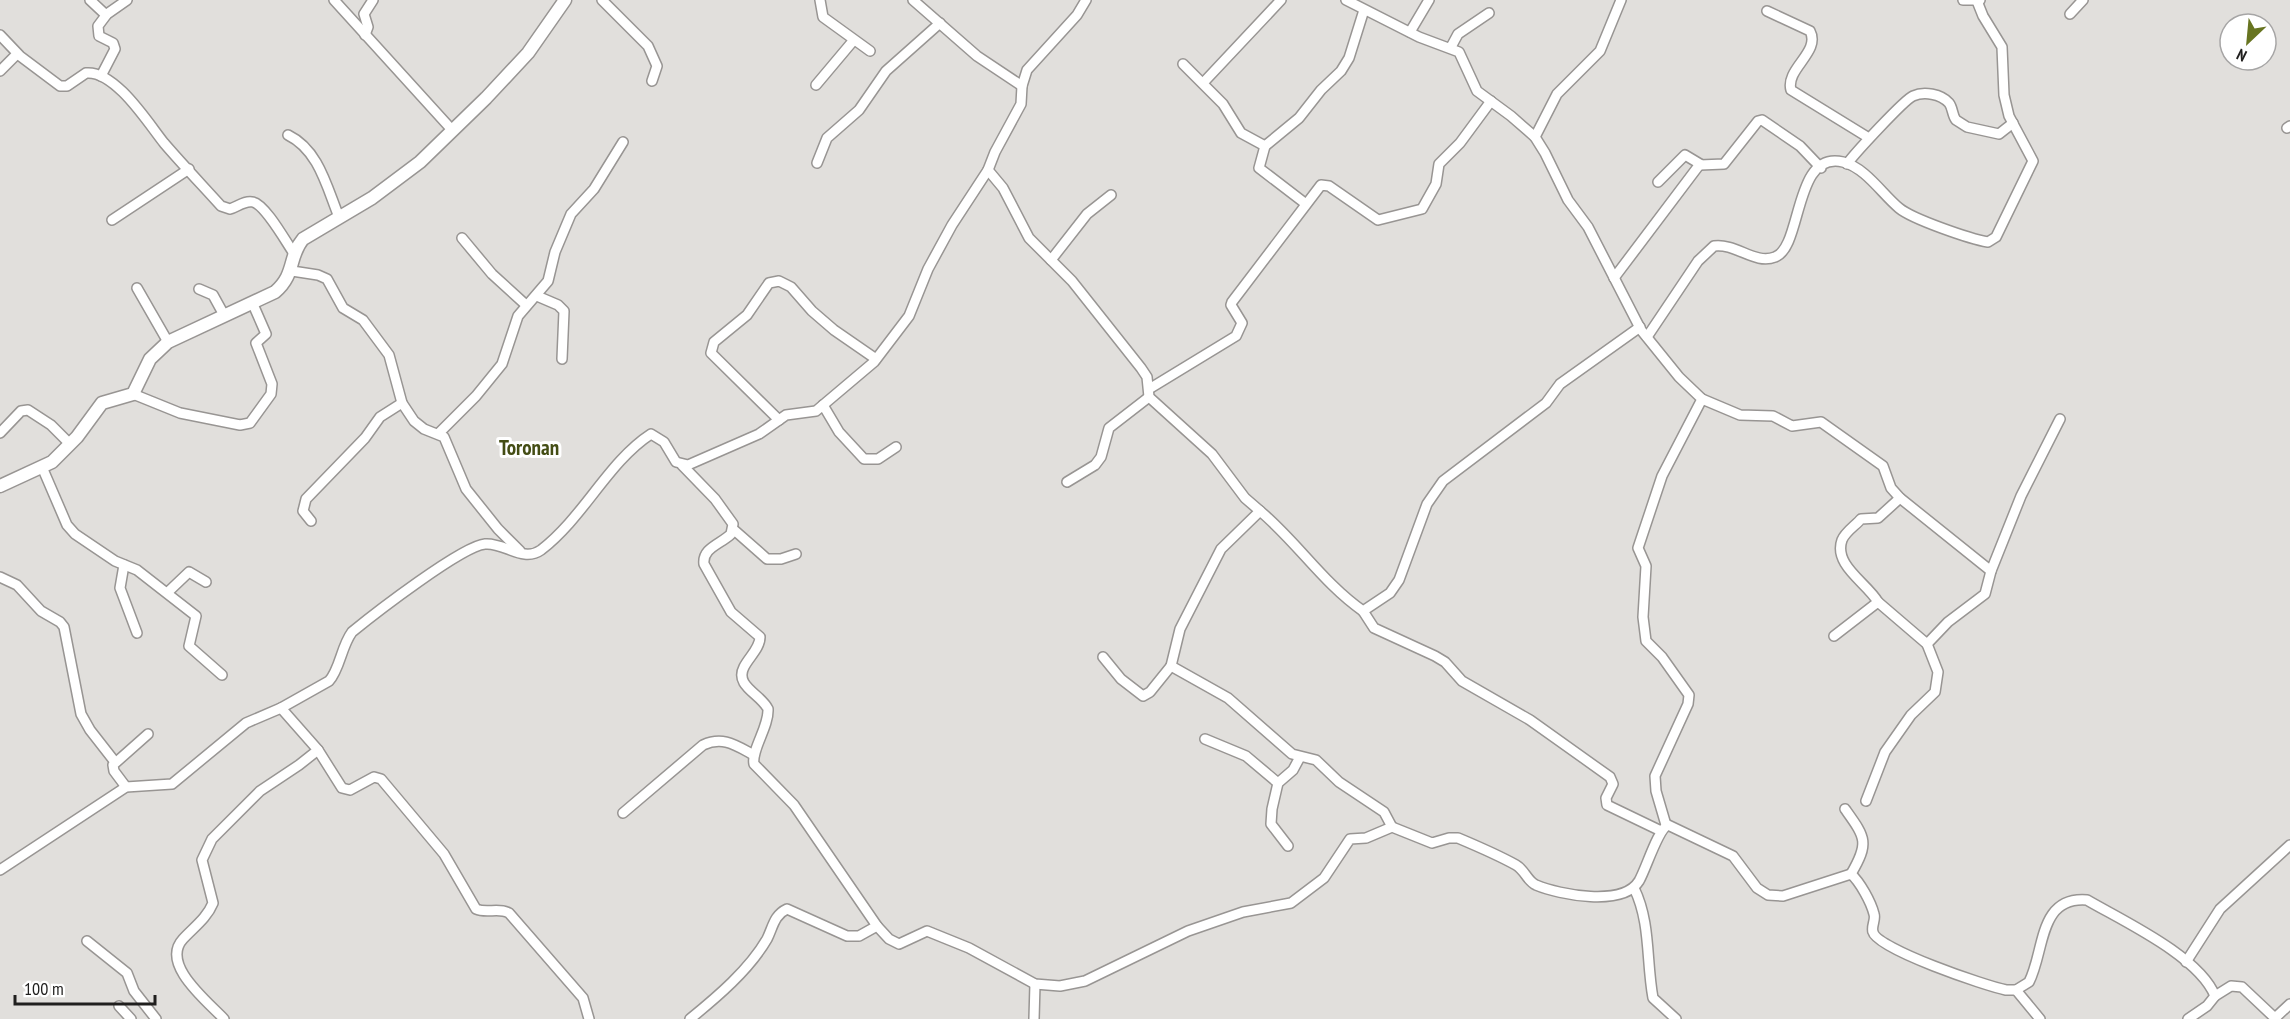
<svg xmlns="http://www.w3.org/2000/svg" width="2290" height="1019" viewBox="0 0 2290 1019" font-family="'PT Sans Narrow',sans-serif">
<rect width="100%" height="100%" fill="#e1dfdc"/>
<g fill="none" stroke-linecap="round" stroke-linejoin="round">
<defs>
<g id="street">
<path d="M 90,0 L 106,15"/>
<path d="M 334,0 L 453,131"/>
<path d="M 602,0 L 648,46 L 657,66 L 652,81"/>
<path d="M 820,0 L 823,17 L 870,51"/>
<path d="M 913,0 L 977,56 L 1022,86"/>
<path d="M 1346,0 L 1419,37 L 1459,52 L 1477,91 L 1511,116 L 1535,137 L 1545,153 L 1568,200 L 1588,227 L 1641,330 L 1679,377 L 1702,399 L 1662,476 L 1638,548 L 1646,566 L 1643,617 L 1646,641 L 1662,657 L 1689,695 L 1688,704 L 1655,776 L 1656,791 L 1666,825"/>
<path d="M 1963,0 L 1980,0"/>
<path d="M 1767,11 L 1810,31 C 1821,52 1785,69 1791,90 L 1869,138"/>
<path d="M 2070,14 L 2083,0"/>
<path d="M 1410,32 L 1429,0"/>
<path d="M 0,35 L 20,56 L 60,86 L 67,86 L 86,73 C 115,70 148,123 164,143 C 182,164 202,185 221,206 L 230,209 C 237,207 245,200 253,202 C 266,205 287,244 295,255"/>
<path d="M 365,35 L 368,27 L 364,14 L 373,0"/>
<path d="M 1451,47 L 1458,34 L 1489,13"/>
<path d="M 1183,64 L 1223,104 L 1241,133 L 1265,146 L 1299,118 L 1321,90 L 1341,71 L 1349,58 L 1364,10"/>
<path d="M 0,71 L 17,54"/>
<path d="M 101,76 L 115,49 L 113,43 L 99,36 L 98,26 L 107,14 L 127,0"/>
<path d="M 1203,83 L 1281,0"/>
<path d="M 816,85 L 853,41"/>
<path d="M 2287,128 L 2290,126"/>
<path d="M 288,135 C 319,150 327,188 339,217"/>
<path d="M 1535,137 L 1557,94 L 1600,51 L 1621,0"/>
<path d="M 1265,146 L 1259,168 L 1306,204"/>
<path d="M 817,163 L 827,138 L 859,110 L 886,71 L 940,23"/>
<path d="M 1847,164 C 1855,153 1904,100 1913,96 C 1924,91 1941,94 1949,103 C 1953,108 1952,115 1956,120 L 1967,127 L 1999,134 L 2013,123"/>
<path d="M 1700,165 L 1724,164 L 1758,121 L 1762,120 L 1800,146 L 1821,168"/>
<path d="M 988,170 L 1003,188 L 1029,238 L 1072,281 L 1141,368 L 1147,377 L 1149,397 L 1212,454 L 1245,498 L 1260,511"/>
<path d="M 112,220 L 189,169"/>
<path d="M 462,238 L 492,274 L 526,305"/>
<path d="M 1051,260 L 1087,214 L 1111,195"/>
<path d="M 292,271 L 318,275 L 327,279 L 343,308 L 363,320 L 389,355 L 402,403 L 414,421 L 424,429 L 444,437 L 466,489 L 498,529 L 520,551"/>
<path d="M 1614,278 L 1700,164 L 1685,155 L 1658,182"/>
<path d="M 137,288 L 168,342"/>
<path d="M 199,289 L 213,295 L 224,315"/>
<path d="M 537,296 L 558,305 L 564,311 L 562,359"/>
<path d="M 1647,337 L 1698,261 L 1714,246 C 1736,243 1755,265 1775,257 C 1803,247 1793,150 1843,162 C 1866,168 1882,194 1899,208 C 1912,219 1970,239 1988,242 L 1996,237 L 2033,161 L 2009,116 L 2004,95 L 2002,47 L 1983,16 L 1977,1"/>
<path d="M 1149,389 L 1236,336 L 1242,323 L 1231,305 L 1232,302 L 1321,185 L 1329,186 L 1378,220 L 1422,209 L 1436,184 L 1439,164 L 1460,143 L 1491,101"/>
<path d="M 133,394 L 180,413 L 240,425 L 250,423 L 271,394 L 272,384 L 256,343 L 266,334 L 252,302"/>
<path d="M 1702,399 L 1740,415 L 1773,416 L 1792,426 L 1821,422 L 1883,466 L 1891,488 L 1900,498 L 1991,571"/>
<path d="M 823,405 L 839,432 L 864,459 L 878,459 L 896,447"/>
<path d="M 779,420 L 711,353 L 714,342 L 747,315 L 769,283 L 779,281 L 791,287 L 812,311 L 834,330 L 876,359"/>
<path d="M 0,433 L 21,411 L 28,410 L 51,425 L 70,444"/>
<path d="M 439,433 L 476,396 L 502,364 L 518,316 L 548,281 L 555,252 L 571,214 L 594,189 L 623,142"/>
<path d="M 682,465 L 715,499 L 733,524 L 731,534 C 721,544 702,548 704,564 L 731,612 L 760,637 C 760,648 749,657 744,667 C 734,686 761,694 768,709 C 769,727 751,750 754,764 L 794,805 L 877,926"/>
<path d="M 42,467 L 67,525 L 75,534 L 115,561 L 137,570 L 196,616 L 189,646 L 222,675"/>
<path d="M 1067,482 L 1095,465 L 1101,457 L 1109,428 L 1149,397"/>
<path d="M 311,521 L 303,511 L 306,499 L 365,438 L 380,417 L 402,403"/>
<path d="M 733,529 L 767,559 L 781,559 L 796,554"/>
<path d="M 124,565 L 120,588 L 137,633"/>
<path d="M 0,577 L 17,585 L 41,611 L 60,622 L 64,627 L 81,714 L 90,730 L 115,762"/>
<path d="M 168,592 L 189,572 L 206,582"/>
<path d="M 1878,602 C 1867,583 1833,565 1842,540 C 1845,532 1856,525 1861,519 L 1878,518 L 1900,498"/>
<path d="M 1363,611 L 1374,628 L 1435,656 L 1445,662 L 1462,681 L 1530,720 L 1610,777 L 1613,784 L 1606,798 L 1607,805 L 1661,831"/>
<path d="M 1834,636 L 1878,602 L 1927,644 L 1948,622 L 1985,594 L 1991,571 L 2021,496 L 2060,419"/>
<path d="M 1103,657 L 1121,679 L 1143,696 L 1150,692 L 1171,666"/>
<path d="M 281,708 L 318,750 L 342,788 L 350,790 L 374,777 L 381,779 L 444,854 L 476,909 C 487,914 498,907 509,913 L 583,998 L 589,1019"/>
<path d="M 1205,739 L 1246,756 L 1278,783"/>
<path d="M 126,787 L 114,771 L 113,765 L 148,734"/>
<path d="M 1866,801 L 1885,752 L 1911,715 L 1935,692 L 1938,672 L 1927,644"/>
<path d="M 1845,809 C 1865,837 1870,842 1851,874"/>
<path d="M 623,813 L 703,745 C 723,736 735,745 754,755"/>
<path d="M 1392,827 L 1384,812 L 1339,782 L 1316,760 L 1292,754 L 1228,698 L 1171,666 L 1180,629 L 1221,549 L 1260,511 C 1297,542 1323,583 1363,611 L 1390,593 L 1399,580 L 1427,504 L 1443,481 L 1546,403 L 1560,384 L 1640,327"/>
<path d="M 1288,846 L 1271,824 L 1272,809 L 1278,783 L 1293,770 L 1300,757"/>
<path d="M 0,870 L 126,787 L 172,784 L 246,723 L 281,708 L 329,681 C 340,669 341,647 352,632 C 374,614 462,546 485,544 C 504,542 523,563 541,550 C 584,517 608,462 651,434 L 664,442 L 676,462 L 688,465 L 759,434 L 786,415 L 816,411 L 874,362 L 909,316 L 928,269 L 952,225 L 988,170 L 995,152 L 1021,104 L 1022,86 L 1027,70 L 1077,15 L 1086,0"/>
<path d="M 1634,888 C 1651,923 1646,960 1653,998 L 1676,1019"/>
<path d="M 87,941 L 127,973 L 134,991 L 156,1019"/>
<path d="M 2186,962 L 2220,909 L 2290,845"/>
<path d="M 2016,990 L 2040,1019"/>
<path d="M 2215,996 L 2231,986 L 2242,987 L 2276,1019"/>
<path d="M 119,1006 L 131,1019"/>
<path d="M 2275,1018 L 2290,1004"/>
<path d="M 224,1019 C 207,1001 160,964 183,939 C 193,928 207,918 213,903 L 202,860 L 212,839 L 260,791 L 299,765 L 318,750"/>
<path d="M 690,1019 C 717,997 749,970 767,939 C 773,927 774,915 787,909 L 847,936 L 859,936 L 877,926 L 889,939 L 899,944 L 927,931 L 969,948 L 1035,984 L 1060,986 L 1085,981 L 1188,931 L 1243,912 L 1291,903 L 1324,878 L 1350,839 L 1366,838 L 1392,827 L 1432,843 L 1449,838 L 1458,838 C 1477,846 1498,855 1516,865 C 1525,870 1527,881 1536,885 C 1560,895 1623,907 1639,881 C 1646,869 1658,829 1668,825 L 1733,856 L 1757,888 L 1768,895 L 1783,896 L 1851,874 C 1860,882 1871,902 1874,914 C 1876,920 1871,926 1873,932 C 1877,949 1986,986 2006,990 L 2016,990 L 2029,982 C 2045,951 2038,896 2087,900 C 2123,921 2199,956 2215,996 L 2207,1006 L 2188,1019"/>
<path d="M 1034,1019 L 1035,984"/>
</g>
<path id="secondary" d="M 0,486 L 52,462 L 77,437 L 102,403 L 133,394 L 150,359 L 168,342 L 275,292 C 296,274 288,257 303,239 L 372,198 L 420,162 L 486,98 L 528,53 L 565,0"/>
</defs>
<!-- street casing -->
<use href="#street" stroke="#989593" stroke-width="12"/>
<!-- secondary casing -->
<use href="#secondary" stroke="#989593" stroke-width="15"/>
<!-- street -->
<use href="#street" stroke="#fff" stroke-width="9"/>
<!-- secondary -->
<use href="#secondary" stroke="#fff" stroke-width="12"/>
</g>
<g text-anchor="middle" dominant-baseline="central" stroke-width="6" stroke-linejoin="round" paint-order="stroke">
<!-- quarter labels -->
<g font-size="21" font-weight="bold" fill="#444d14" stroke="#fff">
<text x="529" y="447">Toronan</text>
</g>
</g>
<!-- north arrow -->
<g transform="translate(2248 42) rotate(206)"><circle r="28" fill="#ffffff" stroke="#a6a5a5" stroke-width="1.5"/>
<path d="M0-4.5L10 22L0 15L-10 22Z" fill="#677420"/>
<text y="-9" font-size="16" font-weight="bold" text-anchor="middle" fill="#201f1e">N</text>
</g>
<!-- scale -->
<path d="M15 995v9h140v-9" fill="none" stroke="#201f1e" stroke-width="3"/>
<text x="24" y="995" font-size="18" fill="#201f1e" stroke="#ffffff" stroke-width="4.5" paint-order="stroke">100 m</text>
</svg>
